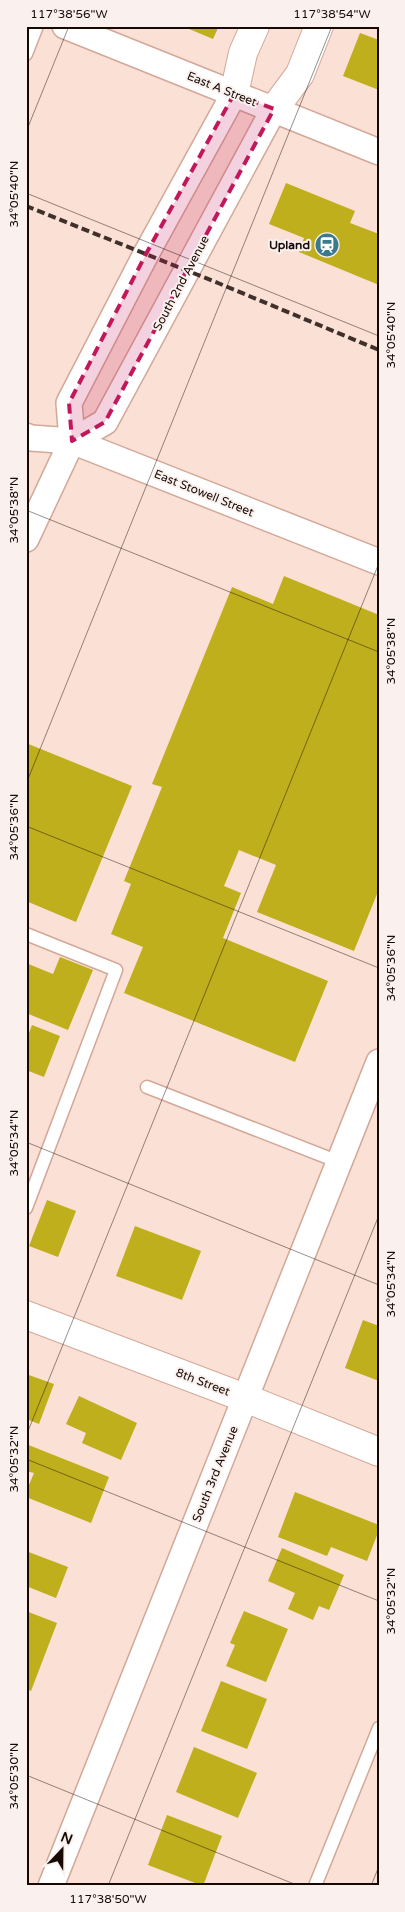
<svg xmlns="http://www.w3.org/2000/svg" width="405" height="1912" viewBox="0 0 405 1912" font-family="'Varela Round',sans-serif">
<rect width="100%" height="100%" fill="#fbe0d5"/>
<!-- building -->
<g fill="#bfaf1c">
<path d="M 182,26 L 219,26 L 213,39 Z"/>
<path d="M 360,33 L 379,40 L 379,90 L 343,76 Z"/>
<path d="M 286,183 L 355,211 L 350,223 L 379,234 L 379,285 L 299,252 L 304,238 L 269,224 Z"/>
<path d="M 284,576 L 379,615 L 379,889 L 354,951 L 257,912 L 276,865 L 239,850 L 224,886 L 241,893 L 223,938 L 328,981 L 295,1062 L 124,993 L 143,947 L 111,934 L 131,884 L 124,881 L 162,787 L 152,784 L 232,587 L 273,604 Z"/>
<path d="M 26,743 L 132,786 L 76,922 L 26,901 Z"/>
<path d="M 60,957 L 93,970 L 68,1030 L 26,1013 L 26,963 L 53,974 Z"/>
<path d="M 32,1025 L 60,1036 L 44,1077 L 26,1070 L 26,1041 Z"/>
<path d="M 47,1200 L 76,1211 L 58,1257 L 29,1246 Z"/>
<path d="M 135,1226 L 201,1251 L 182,1300 L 116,1276 Z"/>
<path d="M 363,1320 L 379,1326 L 379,1381 L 345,1368 Z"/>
<path d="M 26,1374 L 54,1384 L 39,1424 L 26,1419 Z"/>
<path d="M 79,1396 L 137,1423 L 121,1460 L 82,1443 L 86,1433 L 66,1424 Z"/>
<path d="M 26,1444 L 109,1477 L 91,1523 L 26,1497 L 26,1492 L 34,1473 L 26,1471 Z"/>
<path d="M 295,1492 L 379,1525 L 379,1530 L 367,1561 L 331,1547 L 327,1556 L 278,1537 Z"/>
<path d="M 282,1548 L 344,1575 L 329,1610 L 319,1606 L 313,1620 L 288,1609 L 295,1593 L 268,1581 Z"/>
<path d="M 26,1551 L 68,1567 L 56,1598 L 26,1586 Z"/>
<path d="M 26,1611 L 57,1623 L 31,1691 L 26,1689 Z"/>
<path d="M 244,1611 L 288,1629 L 266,1682 L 226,1666 L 235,1645 L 230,1643 Z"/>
<path d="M 221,1681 L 267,1699 L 247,1749 L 201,1731 Z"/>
<path d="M 194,1747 L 257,1773 L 238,1818 L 176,1792 Z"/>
<path d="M 167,1815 L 222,1836 L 203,1886 L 148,1865 Z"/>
</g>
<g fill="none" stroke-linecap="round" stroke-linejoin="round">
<defs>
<g id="lane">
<path d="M 26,54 L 37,26"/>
<path d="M 26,934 L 116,970 L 26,1208"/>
<path d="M 147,1087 L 339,1162"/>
<path d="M 315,1886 L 379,1728"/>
</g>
<g id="street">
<path d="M 65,26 L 379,152"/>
<path d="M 26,436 L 31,438 L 72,441 L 379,562"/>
<path d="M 72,441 L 105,422 L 274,109"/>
<path d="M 26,539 L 72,441 L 69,403 L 146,254 L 234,94"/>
<path d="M 51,1886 L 379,1062"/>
</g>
<g id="secondary">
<path d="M 234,94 L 243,53 L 255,26"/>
<path d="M 274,109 L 300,74 L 319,26"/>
<path d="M 26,1315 L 245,1398 L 379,1452"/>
</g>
</defs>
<!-- lane casing -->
<use href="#lane" stroke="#d3a898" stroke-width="15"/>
<!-- street casing -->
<use href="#street" stroke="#d3a898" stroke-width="28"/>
<!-- secondary casing -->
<use href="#secondary" stroke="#d3a898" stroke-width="30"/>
<!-- lane -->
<use href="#lane" stroke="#fff" stroke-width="12"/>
<!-- street -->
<use href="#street" stroke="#fff" stroke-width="25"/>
<!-- secondary -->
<use href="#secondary" stroke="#fff" stroke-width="28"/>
<!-- rail -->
<path stroke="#40302a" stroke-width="4" stroke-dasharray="8 4" stroke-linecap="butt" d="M 26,206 L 218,283 L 379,350"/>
</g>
<!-- marked area -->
<path fill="#c2185b" fill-opacity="0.2" stroke="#c2185b" stroke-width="4" stroke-dasharray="10 6" stroke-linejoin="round" d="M 234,94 L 274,109 L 105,422 L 72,441 L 69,403 L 146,254 Z"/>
<!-- ticks -->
<path fill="none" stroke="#170904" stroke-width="1" stroke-opacity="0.45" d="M 26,132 L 69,26M 26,193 L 379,336M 26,510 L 379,652M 26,784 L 332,26M 26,826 L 379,968M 26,1142 L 379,1285M 26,1436 L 379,563M 26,1459 L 379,1601M 26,1775 L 299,1886M 108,1886 L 379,1215M 371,1886 L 379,1866"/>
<!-- icons -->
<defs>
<symbol id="station-disc" viewBox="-11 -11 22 22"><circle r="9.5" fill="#3a798e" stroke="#faf1ee"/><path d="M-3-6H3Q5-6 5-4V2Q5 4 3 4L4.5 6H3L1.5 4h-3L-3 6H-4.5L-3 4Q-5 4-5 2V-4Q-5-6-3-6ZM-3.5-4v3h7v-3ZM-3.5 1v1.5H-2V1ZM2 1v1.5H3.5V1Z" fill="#fff"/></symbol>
</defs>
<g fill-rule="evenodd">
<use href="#station-disc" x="313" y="231" width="28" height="28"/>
</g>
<g text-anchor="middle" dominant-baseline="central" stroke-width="4" stroke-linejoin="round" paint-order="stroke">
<!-- street labels -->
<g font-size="12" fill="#170904" stroke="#faf1ee">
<text transform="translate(222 89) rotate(22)">East A Street</text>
<text transform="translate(181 283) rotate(-62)">South 2nd Avenue</text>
<text transform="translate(204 493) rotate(22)">East Stowell Street</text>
<text transform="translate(203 1382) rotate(21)">8th Street</text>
<text transform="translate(215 1474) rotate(-68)">South 3rd Avenue</text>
</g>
<!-- poi labels -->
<g font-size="12" font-weight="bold" fill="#170904" stroke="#faf1ee" text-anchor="end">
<text x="310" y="245">Upland</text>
</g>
</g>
<!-- border -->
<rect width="405" height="1912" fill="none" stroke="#faf1ee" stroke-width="55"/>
<!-- north arrow -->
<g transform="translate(62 1850) rotate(22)" stroke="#faf1ee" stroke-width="4" paint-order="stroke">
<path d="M0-4L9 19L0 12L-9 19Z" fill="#170904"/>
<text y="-8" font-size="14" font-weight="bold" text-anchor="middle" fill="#170904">N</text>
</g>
<rect x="28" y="28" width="350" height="1856" fill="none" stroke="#170904" stroke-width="2"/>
<g font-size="12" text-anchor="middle" fill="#170904">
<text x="69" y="18">117°38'56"W</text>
<text x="332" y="18">117°38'54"W</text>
<text transform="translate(14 194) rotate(-90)" y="4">34°05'40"N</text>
<text transform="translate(391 335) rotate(-90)" y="4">34°05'40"N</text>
<text transform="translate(14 510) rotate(-90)" y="4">34°05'38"N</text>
<text transform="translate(391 651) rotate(-90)" y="4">34°05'38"N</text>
<text transform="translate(14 827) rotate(-90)" y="4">34°05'36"N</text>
<text transform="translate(391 968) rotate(-90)" y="4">34°05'36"N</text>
<text transform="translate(14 1143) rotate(-90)" y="4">34°05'34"N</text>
<text transform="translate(391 1284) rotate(-90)" y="4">34°05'34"N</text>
<text transform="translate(14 1459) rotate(-90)" y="4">34°05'32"N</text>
<text transform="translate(391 1601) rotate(-90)" y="4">34°05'32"N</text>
<text transform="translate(14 1776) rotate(-90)" y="4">34°05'30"N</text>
<text x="108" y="1903">117°38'50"W</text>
</g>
</svg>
